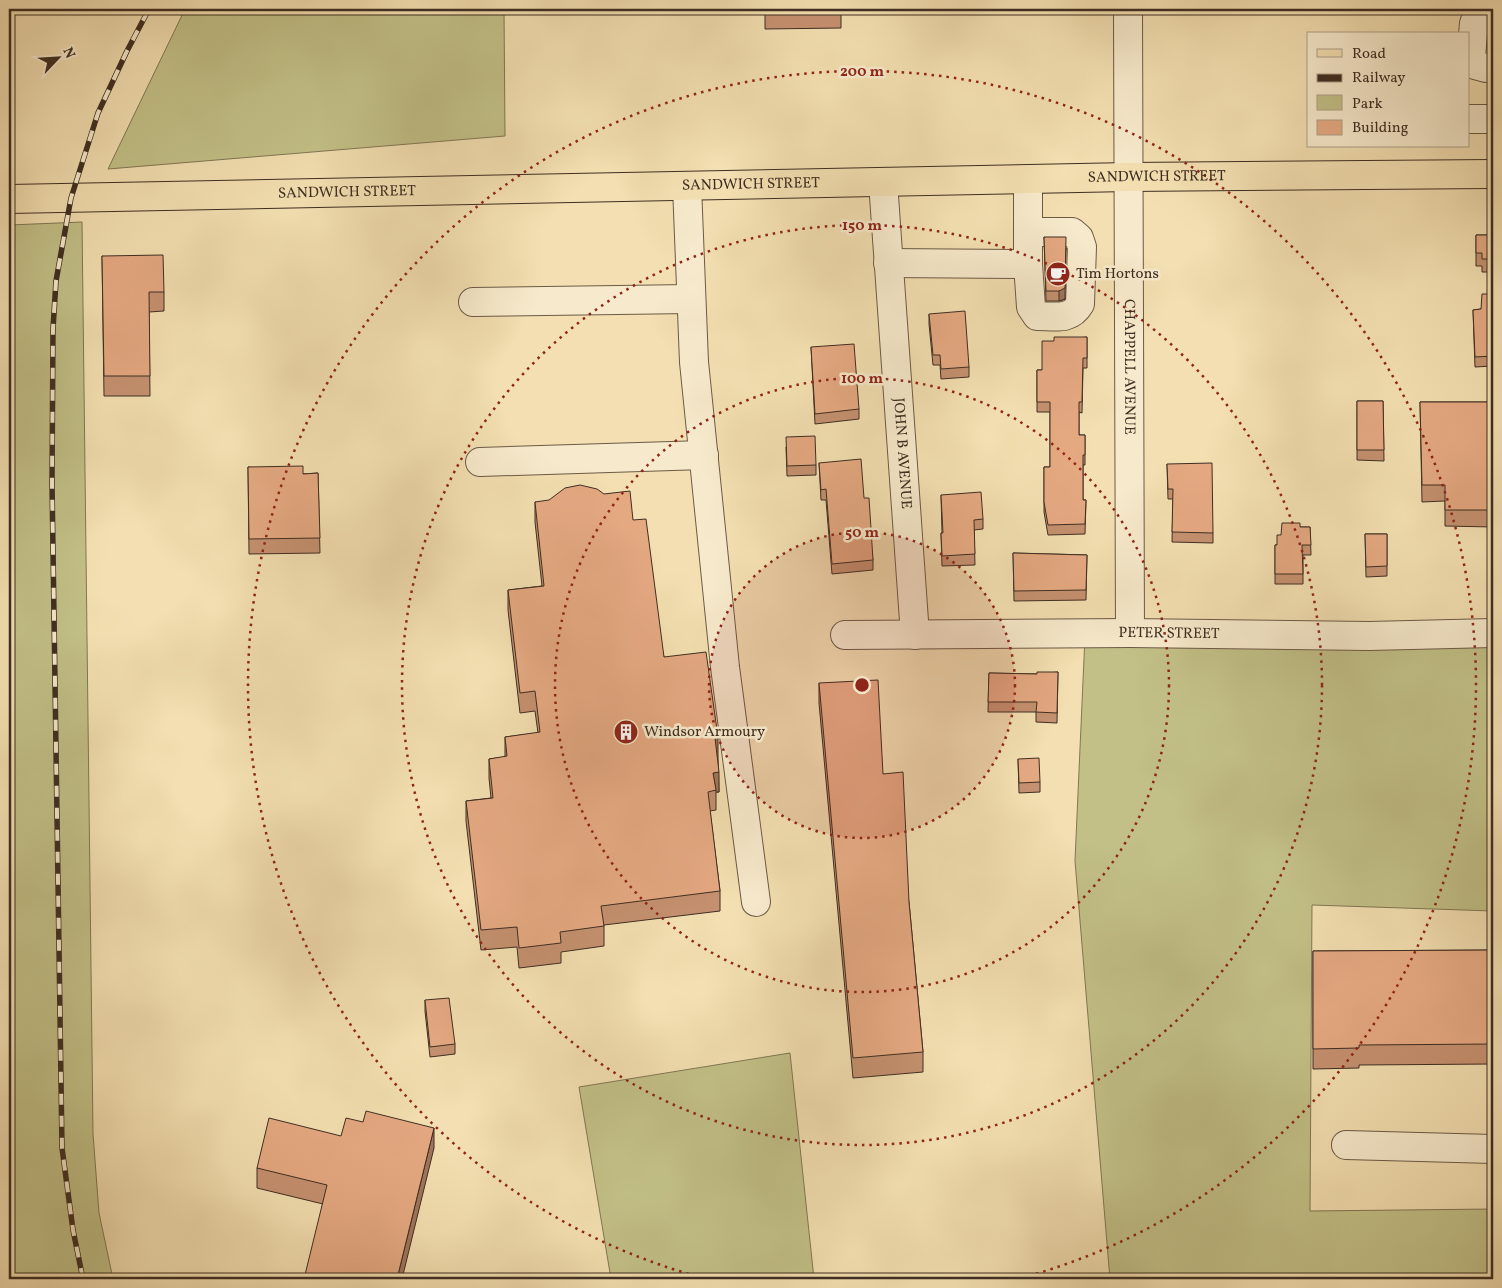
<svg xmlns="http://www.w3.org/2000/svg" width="1502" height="1288" viewBox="0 0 1502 1288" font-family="Vollkorn,serif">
<rect width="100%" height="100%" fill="#f3dfb1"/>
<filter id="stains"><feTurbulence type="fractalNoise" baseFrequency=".004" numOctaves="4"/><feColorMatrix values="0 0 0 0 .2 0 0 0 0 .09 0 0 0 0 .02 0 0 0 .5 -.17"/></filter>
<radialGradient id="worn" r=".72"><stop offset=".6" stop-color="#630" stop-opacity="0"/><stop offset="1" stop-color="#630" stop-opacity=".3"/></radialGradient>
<!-- green -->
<g fill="#c2c087" stroke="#807754">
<path d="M 185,9 L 504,9 L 505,136 L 108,169 Z"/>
<path d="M 82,222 L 93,1134 L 99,1213 L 113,1279 L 9,1279 L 9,225 Z"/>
<path d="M 1493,635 L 1493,911 L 1312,905 L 1310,1211 L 1493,1209 L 1493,1279 L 1110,1279 L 1075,861 L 1085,636 Z"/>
<path d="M 790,1053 L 814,1279 L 611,1279 L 579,1087 Z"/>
</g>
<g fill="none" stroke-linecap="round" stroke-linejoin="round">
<defs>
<g id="minor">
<path id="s1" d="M 1128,9 L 1130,633"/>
<path d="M 1493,12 L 1484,12 L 1474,23 L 1471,57 L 1475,65 L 1486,68 L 1493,68"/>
<path d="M 1468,119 L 1493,119"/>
<path id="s2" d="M 883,182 L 915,635"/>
<path d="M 687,186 L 694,362 L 725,667 L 756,902"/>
<path d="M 888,263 L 1028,264 L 1028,179"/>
<path d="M 1028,264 L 1031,307 L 1037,316 C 1055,316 1070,321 1080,304 L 1082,247 L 1079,238 L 1072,232 L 1028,232"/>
<path d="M 473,302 L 691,299"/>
<path d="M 480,462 L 704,455"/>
<path id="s3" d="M 845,635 L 1130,633 L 1369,636 L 1493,633"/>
<path d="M 1346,1145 L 1493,1149"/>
</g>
<g id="major">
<path id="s4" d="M 9,199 L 1129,177 L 1493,174"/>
</g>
</defs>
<!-- minor casing -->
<use href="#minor" stroke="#6c5a46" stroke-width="30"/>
<!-- major casing -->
<use href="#major" stroke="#3f2e22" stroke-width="30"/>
<!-- minor -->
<use href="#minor" stroke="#f7eacc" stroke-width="28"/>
<!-- major -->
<use href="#major" stroke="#f3dfb1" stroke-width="28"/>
<defs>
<path id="rail" d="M 83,1279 L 73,1230 L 62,1148 L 52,483 L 53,329 L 56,281 L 71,198 L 98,113 L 127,51 L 149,9"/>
</defs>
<!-- rail casing -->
<use href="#rail" stroke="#3f2e22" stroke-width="5.5"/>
<!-- rail -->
<use href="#rail" stroke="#f7eacc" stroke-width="4" stroke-dasharray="11" stroke-linecap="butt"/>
</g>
<!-- wall -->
<g fill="#c59170" stroke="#3f2e22">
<path d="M 765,9 L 841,9 L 841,28 L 765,29 Z"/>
<path d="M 1476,235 L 1493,235 L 1493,272 L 1482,272 L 1482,266 L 1476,266 Z"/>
<path d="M 1044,237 L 1065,299 L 1059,301 L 1046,301 Z"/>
<path d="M 102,256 L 164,292 L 164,311 L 149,312 L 150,396 L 104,396 Z"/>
<path d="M 1493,294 L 1493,366 L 1475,367 L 1473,310 L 1481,309 Z"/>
<path d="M 929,314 L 969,367 L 969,377 L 941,379 L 940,365 L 933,365 L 929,324 Z"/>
<path d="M 1087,337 L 1087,368 L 1083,368 L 1082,413 L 1079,412 L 1079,435 L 1085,435 L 1085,465 L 1083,465 L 1083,500 L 1086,500 L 1085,534 L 1048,535 L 1044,512 L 1044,467 L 1050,467 L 1050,412 L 1037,412 L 1037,370 L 1042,370 L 1054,341 Z"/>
<path d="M 811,347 L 859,409 L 859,419 L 815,424 Z"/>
<path d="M 1357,401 L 1383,401 L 1384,461 L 1357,460 Z"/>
<path d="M 1420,402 L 1493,402 L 1493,527 L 1445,526 L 1445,501 L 1422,502 Z"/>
<path d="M 786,447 L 816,465 L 816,475 L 787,476 Z"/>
<path d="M 819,463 L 864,498 L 873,560 L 873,570 L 832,574 L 826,500 L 821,500 Z"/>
<path d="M 1167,464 L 1213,533 L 1213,543 L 1172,542 L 1173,499 L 1168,499 Z"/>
<path d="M 248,467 L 303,474 L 318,473 L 320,553 L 249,554 Z"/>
<path d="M 941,495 L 983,519 L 983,529 L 974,530 L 975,565 L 942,566 L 941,533 L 942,533 Z"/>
<path d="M 535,502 L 633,520 L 664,657 L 718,757 L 719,792 L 716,792 L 716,810 L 710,811 L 720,891 L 720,911 L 604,925 L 604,946 L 561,952 L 561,963 L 519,968 L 517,947 L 481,950 L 466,821 L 466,801 L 491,798 L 489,778 L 489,759 L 505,757 L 505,737 L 538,733 L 535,711 L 520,713 L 508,610 L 508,590 L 542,586 L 535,522 Z"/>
<path d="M 1300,527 L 1310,527 L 1311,555 L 1303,555 L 1303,584 L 1275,584 L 1275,545 L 1277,545 L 1281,535 Z"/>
<path d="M 1365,534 L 1387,534 L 1387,576 L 1366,577 Z"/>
<path d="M 1013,553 L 1087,555 L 1086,600 L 1014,601 Z"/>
<path d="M 1058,672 L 1057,723 L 1036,722 L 1036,712 L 988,712 L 989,673 L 1037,674 Z"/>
<path d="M 819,683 L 883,774 L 909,902 L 923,1052 L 923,1072 L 853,1078 L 819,703 Z"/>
<path d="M 1018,759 L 1040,782 L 1040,792 L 1019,793 Z"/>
<path d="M 1493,950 L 1493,1064 L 1359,1065 L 1359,1068 L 1313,1069 L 1313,951 Z"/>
<path d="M 425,1000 L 455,1044 L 455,1054 L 430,1057 L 425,1011 Z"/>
<path d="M 434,1148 L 323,1204 L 257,1188 L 257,1168 Z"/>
</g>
<!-- shaded-wall -->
<g fill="#a0765b" stroke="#3f2e22">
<path d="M 1066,248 L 1065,299 L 1059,301 L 1059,291 Z"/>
<path d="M 718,737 L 718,757 L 715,758 L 715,738 Z"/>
<path d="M 719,772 L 719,792 L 716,792 L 713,773 Z"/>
<path d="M 434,1128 L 434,1148 L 402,1279 L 397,1279 Z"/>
</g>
<!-- building -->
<g fill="#e5a982" stroke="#3f2e22">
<path d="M 1476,235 L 1493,235 L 1493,259 L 1482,259 L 1482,253 L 1476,253 Z"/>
<path d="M 1044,237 L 1066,237 L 1065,288 L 1059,291 L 1046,291 Z"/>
<path d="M 163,255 L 164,292 L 149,292 L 150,376 L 104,376 L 102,256 Z"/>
<path d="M 1482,294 L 1493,294 L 1493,356 L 1475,357 L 1473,310 L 1481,309 Z"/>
<path d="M 965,311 L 969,367 L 941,369 L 940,355 L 933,355 L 929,314 Z"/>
<path d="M 1054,337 L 1087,337 L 1087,358 L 1083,358 L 1082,402 L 1079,402 L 1079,435 L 1085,435 L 1085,455 L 1083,455 L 1083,500 L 1086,500 L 1085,524 L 1048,525 L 1044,502 L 1044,467 L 1050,467 L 1050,402 L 1037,402 L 1037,370 L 1042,370 L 1042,341 L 1054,341 Z"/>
<path d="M 854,344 L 859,409 L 815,414 L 811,347 Z"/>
<path d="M 1357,401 L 1383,401 L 1384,450 L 1357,450 Z"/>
<path d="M 1420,402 L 1493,402 L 1493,510 L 1445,510 L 1445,485 L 1422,485 Z"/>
<path d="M 815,436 L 816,465 L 787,466 L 786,437 Z"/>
<path d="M 861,459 L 864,498 L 869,498 L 873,560 L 832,564 L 826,489 L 821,490 L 819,463 Z"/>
<path d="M 1212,463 L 1213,533 L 1172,532 L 1173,489 L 1168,489 L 1167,464 Z"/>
<path d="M 303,466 L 303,474 L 318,473 L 320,538 L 249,539 L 248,467 Z"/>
<path d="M 580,485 L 597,489 L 604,494 L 630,491 L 633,520 L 646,519 L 664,657 L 706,652 L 718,737 L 715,738 L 719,772 L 713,773 L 716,790 L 708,792 L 720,891 L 601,906 L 604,926 L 560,932 L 561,943 L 519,948 L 517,927 L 481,930 L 466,801 L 493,798 L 489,759 L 507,756 L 505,737 L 540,732 L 535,691 L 520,693 L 508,590 L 544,586 L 535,502 L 549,500 L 565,488 Z"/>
<path d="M 981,492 L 983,519 L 974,520 L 975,554 L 942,556 L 941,533 L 943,533 L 941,495 Z"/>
<path d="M 1282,523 L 1300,523 L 1300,527 L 1310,527 L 1311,545 L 1302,545 L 1303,574 L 1275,574 L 1275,545 L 1277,545 L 1277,535 L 1281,535 Z"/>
<path d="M 1365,534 L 1387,534 L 1387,566 L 1366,567 Z"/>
<path d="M 1013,553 L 1087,555 L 1086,590 L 1014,591 Z"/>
<path d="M 1037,672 L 1058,672 L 1057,713 L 1036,712 L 1037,702 L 988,702 L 989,673 L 1037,674 Z"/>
<path d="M 878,680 L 883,774 L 903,772 L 909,902 L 923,1052 L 853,1058 L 819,683 Z"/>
<path d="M 1039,758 L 1040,782 L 1019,783 L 1018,759 Z"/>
<path d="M 1493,950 L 1493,1044 L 1359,1045 L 1359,1048 L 1313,1049 L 1313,951 Z"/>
<path d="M 449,998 L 455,1044 L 430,1047 L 425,1000 Z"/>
<path d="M 366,1111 L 434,1128 L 397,1279 L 304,1279 L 327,1185 L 257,1168 L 269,1118 L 341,1136 L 346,1118 L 363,1122 Z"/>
</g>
<!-- distance rings -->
<circle cx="862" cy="685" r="153" fill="#8f2418" fill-opacity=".12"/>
<g fill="none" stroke="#8f2418" stroke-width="2.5" stroke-dasharray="2.5 5">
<circle cx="862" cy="685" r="153"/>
<circle cx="862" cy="685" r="307"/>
<circle cx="862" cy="685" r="460"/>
<path d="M703 1278A614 614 0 1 1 1021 1278"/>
</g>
<!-- icons -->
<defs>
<symbol id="cafe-disc" viewBox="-11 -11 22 22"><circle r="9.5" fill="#8f2418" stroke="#f7eacc"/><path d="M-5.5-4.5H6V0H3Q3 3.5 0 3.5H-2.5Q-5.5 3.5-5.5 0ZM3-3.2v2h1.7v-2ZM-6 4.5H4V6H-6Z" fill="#fff"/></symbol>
<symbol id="building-disc" viewBox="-11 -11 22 22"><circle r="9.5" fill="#8f2418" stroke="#f7eacc"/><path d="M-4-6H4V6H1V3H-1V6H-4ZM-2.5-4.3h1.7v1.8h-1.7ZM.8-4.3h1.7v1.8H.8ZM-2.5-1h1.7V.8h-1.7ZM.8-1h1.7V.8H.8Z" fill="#fff"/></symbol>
</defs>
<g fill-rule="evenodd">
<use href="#cafe-disc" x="1044" y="260" width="28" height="28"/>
<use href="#building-disc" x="612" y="718" width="28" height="28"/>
</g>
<g text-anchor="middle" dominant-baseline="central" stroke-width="5" stroke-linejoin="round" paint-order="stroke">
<!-- street labels -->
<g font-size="15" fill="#3f2e22" stroke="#f7eacc">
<text stroke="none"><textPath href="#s4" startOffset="1148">SANDWICH STREET</textPath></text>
<text stroke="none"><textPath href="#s4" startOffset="742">SANDWICH STREET</textPath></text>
<text stroke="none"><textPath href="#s4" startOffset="338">SANDWICH STREET</textPath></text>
<text stroke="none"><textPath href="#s1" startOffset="358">CHAPPELL AVENUE</textPath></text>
<text stroke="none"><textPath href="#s2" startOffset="272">JOHN B AVENUE</textPath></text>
<text stroke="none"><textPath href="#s3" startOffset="324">PETER STREET</textPath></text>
</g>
<!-- poi labels -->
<g font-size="15" fill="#3f2e22" stroke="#f7eacc" text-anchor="start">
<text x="1076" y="274">Tim Hortons</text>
<text x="644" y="732">Windsor Armoury</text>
</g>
</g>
<circle cx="862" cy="685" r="8" fill="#8f2418" stroke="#f7eacc" stroke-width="2.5"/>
<g font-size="15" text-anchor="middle" font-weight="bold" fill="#8f2418" stroke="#f7eacc" stroke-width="5" stroke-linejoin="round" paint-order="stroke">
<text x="862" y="76">200 m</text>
<text x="862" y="230">150 m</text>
<text x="862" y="383">100 m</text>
<text x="862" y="537">50 m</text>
</g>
<!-- margin -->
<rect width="1502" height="1288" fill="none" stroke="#f3dfb1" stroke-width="30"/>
<rect x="10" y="10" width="1482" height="1268" fill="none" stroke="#3f2e22" stroke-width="2.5"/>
<rect x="15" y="15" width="1472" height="1258" fill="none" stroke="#3f2e22"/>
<!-- legend -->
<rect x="1307" y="32" width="162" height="115" fill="#f7eacc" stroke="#ad9f88"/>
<rect x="1317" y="49" width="25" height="8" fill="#f3dfb1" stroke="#ad9f88"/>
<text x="1352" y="58" font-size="15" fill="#3f2e22">Road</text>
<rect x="1317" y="74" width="25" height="8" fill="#3f2e22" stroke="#ad9f88"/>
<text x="1352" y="82" font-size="15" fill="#3f2e22">Railway</text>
<rect x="1317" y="95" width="25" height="15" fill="#c2c087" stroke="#ad9f88"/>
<text x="1352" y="108" font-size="15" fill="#3f2e22">Park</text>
<rect x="1317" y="120" width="25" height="15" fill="#e5a982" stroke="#ad9f88"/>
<text x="1352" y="132" font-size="15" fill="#3f2e22">Building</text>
<!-- north arrow -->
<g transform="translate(58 58) rotate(65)" stroke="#f7eacc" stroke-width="4" paint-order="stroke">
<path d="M0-4L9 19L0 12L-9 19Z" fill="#3f2e22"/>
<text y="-8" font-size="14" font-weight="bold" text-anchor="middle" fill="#3f2e22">N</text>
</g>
<rect width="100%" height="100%" filter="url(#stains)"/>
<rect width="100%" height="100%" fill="url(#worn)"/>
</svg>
